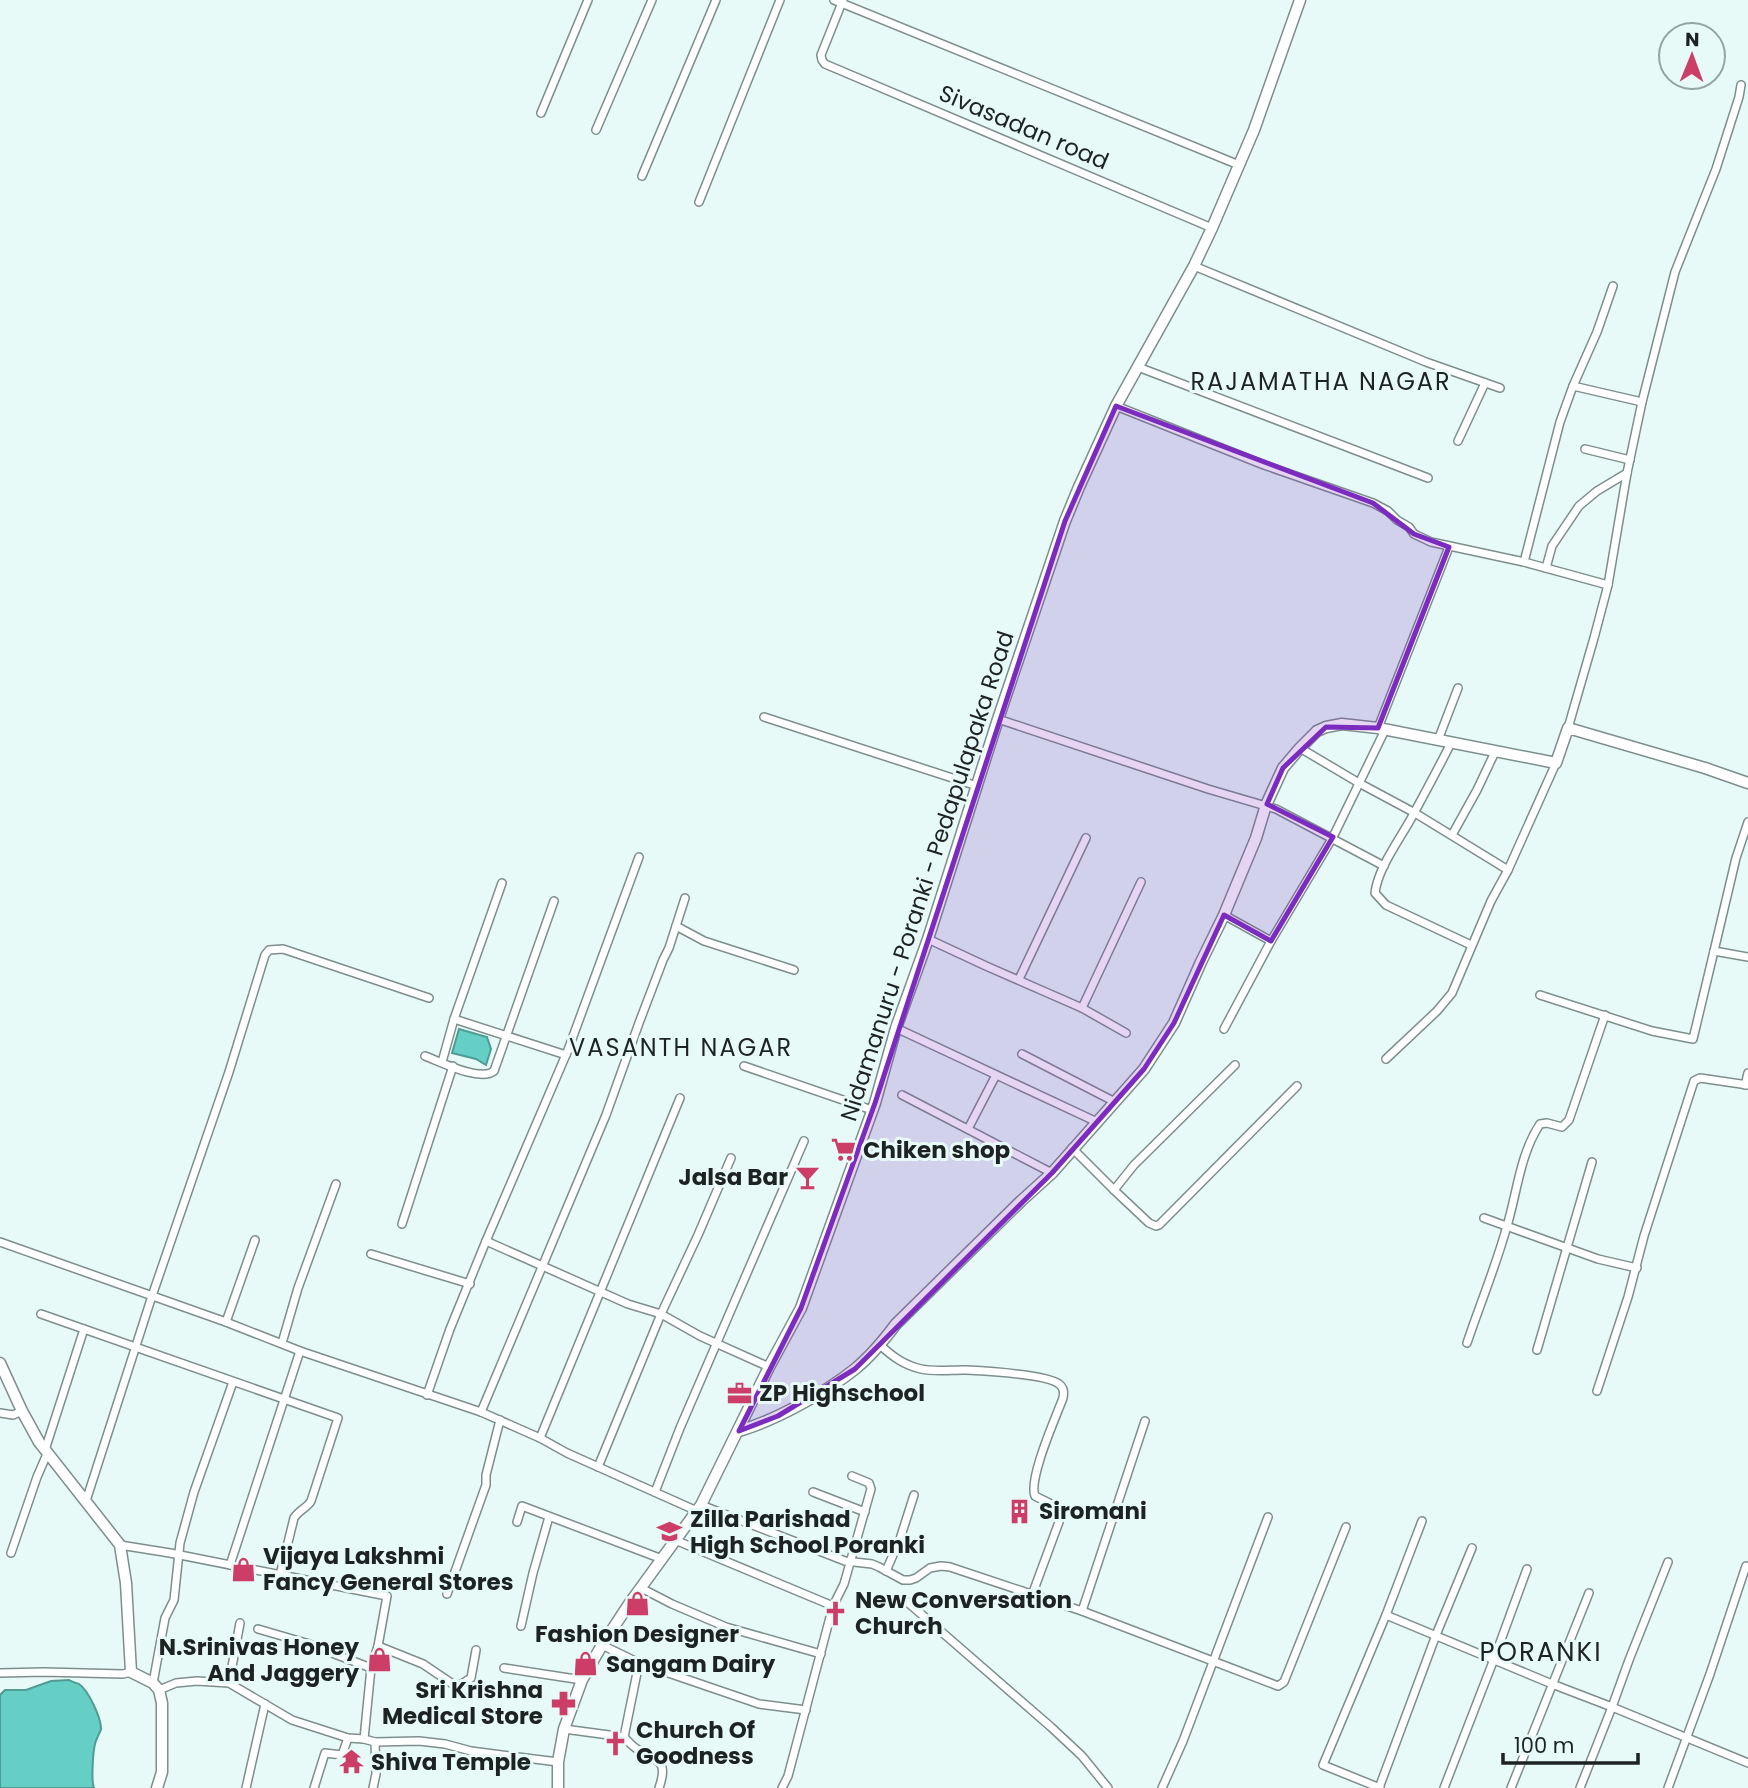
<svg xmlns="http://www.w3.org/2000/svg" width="1748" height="1788" viewBox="0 0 1748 1788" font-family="Poppins,sans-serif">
<rect width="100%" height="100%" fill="#e8faf7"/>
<!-- water -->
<g fill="#66cfc5" stroke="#509b94" stroke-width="2">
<path d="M 459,1029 L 487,1037 L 491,1049 L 486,1065 L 476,1059 L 452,1053 Z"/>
<path d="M 69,1680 C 72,1682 76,1683 79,1684 C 88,1690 101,1717 101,1729 C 100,1733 96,1739 95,1744 C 93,1752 91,1781 94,1788 L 0,1788 L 0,1695 L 5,1690 L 26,1690 L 51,1681 Z"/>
</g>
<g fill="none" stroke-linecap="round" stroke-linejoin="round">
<defs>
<g id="street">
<path d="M 834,0 L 1239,165"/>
<path d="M 843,0 L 821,55 L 822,60 L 825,64 L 1212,228"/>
<path d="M 541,113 L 588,0"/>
<path d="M 596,130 L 652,0"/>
<path d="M 642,176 L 716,0"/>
<path d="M 699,202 L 780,0"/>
<path d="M 1194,266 L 1426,362 L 1500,388"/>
<path d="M 1138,367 L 1428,478"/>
<path d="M 1573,386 L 1642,402"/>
<path d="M 1116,406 L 1264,465 L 1373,503 L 1388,511 L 1397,520 L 1409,527 L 1414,534 L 1431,542 L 1524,562 L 1608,585 L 1594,638 L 1568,728"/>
<path d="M 1458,441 L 1485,383"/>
<path d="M 1585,449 L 1630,460"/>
<path d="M 1524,562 L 1560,422 L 1573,386 L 1597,332 L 1613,286"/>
<path d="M 1546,568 L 1552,546 L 1579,506 L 1597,491 L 1627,473"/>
<path d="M 1608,585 L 1627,473 L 1642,402 L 1675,272 L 1716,169 L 1739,97 L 1741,85"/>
<path d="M 764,717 L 977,786"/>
<path d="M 998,719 L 1208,789 L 1276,809 L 1384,866"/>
<path d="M 1378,728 L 1449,547"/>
<path d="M 1438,740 L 1458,688"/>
<path d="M 1451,743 C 1439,767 1426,791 1413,815 C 1401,838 1378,867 1375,893 L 1386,905 L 1471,945"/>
<path d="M 1300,748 L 1359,783 L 1415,813 L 1508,870"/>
<path d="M 1748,822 L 1736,858 L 1714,951 L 1748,957"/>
<path d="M 1452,835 L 1477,790 L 1495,752"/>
<path d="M 1224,915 L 1271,941"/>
<path d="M 676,926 L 704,941 L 794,970"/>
<path d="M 928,939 L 986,966 L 1082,1008 L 1126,1033"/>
<path d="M 1019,979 L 1086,838"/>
<path d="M 1540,995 L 1652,1031 L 1693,1039 L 1714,951"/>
<path d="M 1082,1008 L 1141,882"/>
<path d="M 454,1019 L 566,1055"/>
<path d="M 896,1028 L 1097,1122"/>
<path d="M 1224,1029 L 1271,941 L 1333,837 L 1385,730"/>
<path d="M 1022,1054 L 1115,1102"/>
<path d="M 425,1056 C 441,1062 480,1082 494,1071 L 554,901"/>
<path d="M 1386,1059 L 1437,1011 L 1452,993 L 1491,901 L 1508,870 L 1556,763"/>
<path d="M 442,1062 L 454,1019 L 502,883"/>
<path d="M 744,1066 L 872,1110"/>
<path d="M 1745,1085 L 1748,1073"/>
<path d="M 902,1095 L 1052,1173"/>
<path d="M 968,1129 L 996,1075"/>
<path d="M 1072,1148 L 1114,1190 L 1134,1165 L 1235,1065"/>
<path d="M 1114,1190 L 1149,1223 L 1156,1226 L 1159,1225 L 1297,1086"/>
<path d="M 1484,1218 L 1598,1259 L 1637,1268"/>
<path d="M 402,1224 L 453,1066"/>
<path d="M 486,1241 L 628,1304 L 661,1314 L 700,1336 L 769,1367"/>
<path d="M 0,1242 L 226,1322 L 300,1351 L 481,1412 L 540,1438 L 567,1453 L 697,1511"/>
<path d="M 371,1254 L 470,1284"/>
<path d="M 41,1314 L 338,1418 L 311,1501 C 307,1508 299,1510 294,1518 L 280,1575"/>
<path d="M 226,1322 L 255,1240"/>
<path d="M 282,1343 L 298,1288 L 336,1184"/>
<path d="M 1467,1343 C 1480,1304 1496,1266 1507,1226 C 1517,1193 1520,1154 1540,1124 L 1547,1123 L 1562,1127 L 1569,1120 L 1605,1015"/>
<path d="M 880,1345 C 893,1357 904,1365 921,1369 C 935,1372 950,1370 964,1370 C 983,1371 1047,1374 1059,1384 C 1064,1388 1064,1392 1063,1398 C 1056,1417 1028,1479 1035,1496 L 1053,1505 L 1061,1514 L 1059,1522 L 1032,1595"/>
<path d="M 1537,1350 L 1592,1162"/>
<path d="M 1597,1391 L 1628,1297 L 1644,1236 L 1694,1081 L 1700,1078 L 1748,1085"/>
<path d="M 427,1395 L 450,1329 L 486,1241 L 568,1050 L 639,857"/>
<path d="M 481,1412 L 606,1115 L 639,1023 L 663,960 L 669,948 L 685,898"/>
<path d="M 0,1413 L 13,1415 L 22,1411"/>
<path d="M 540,1438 L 680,1098"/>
<path d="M 45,1450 L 84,1329"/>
<path d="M 598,1467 L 661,1314 L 698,1235 L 731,1158"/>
<path d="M 655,1492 L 680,1428 L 804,1141"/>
<path d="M 813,1492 L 865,1512"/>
<path d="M 86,1501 L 152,1296 L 229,1072 L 265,955 L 269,950 L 283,949 L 429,998"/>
<path d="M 701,1505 L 845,1561 L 872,1564 L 879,1567 L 903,1580 L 910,1580 L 916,1578 L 930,1568 L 941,1566 L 950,1567 L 1082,1611 L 1278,1686 L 1284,1682 L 1346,1527"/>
<path d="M 517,1522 L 522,1506 L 662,1559"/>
<path d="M 675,1540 L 833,1606 L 788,1776 L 782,1788"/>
<path d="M 120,1545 L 170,1553 L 387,1596 L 378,1646 L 371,1668 L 364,1739"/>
<path d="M 11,1553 L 37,1477 L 47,1454"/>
<path d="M 230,1565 L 300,1351"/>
<path d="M 886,1571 L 900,1539 L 914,1495"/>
<path d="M 641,1588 L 672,1604 L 726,1627 L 821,1654"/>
<path d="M 447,1594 L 486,1485 L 486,1475 L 500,1420"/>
<path d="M 905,1600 L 1051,1727 L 1082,1756 L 1108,1788"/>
<path d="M 833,1606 L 844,1584 L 871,1489 L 869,1483 L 852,1476"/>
<path d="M 1082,1611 L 1145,1421"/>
<path d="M 1386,1615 L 1552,1684 L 1612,1707 L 1629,1660 L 1668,1562"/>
<path d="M 521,1626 L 533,1573 L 549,1517"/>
<path d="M 258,1629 L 306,1643 L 371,1668"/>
<path d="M 602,1645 L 639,1663 L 759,1704 L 806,1710"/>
<path d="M 378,1646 L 423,1664 L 457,1687 L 471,1678 L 476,1650"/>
<path d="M 504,1668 L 582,1680"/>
<path d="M 0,1673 L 44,1672 L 123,1674 L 131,1672"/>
<path d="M 153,1683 L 165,1618 L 174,1600 L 180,1543 L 194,1492 L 233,1382"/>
<path d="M 229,1683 L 240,1623"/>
<path d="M 159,1690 L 176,1683 L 197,1681 L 229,1683 L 292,1720 L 348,1738 L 364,1739 L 375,1742 L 419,1741 L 445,1744 L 471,1751 L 558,1762"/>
<path d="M 564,1729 L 624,1737 C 628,1741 632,1746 637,1749 C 657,1762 669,1759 659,1788"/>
<path d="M 624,1737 L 639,1663"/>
<path d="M 246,1788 L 265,1704"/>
<path d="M 314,1788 L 325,1753 L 342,1755 L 348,1738"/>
<path d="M 373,1788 L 376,1774 L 375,1742"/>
<path d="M 1162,1788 L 1183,1741 L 1268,1517"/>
<path d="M 1379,1788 L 1436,1635 L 1472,1548"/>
<path d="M 1380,1788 L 1323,1765 L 1386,1615 L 1422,1521"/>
<path d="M 1444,1788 L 1494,1659 L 1527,1569"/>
<path d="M 1511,1788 L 1589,1593"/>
<path d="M 1580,1788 L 1612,1707 L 1748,1763"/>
<path d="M 1668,1788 L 1710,1674 L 1746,1566"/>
</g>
<g id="secondary">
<path d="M 0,1363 L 22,1411 L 39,1442 L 120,1545 L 126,1583 L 131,1672 L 153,1683 L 159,1690 L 162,1703 L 162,1772 L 157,1788"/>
<path d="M 739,1431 C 776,1420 825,1393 855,1369 C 871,1356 884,1340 896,1324 L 1021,1201 L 1052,1173 L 1144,1069 L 1174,1023 L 1201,962 L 1224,915 L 1256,838 L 1266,805 L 1283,768 L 1300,748 L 1317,731 L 1326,727 L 1342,724 L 1378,728 L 1556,763 L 1568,728 L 1705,768 L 1748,783"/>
<path d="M 558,1788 L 558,1762 L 564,1729 L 582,1680 L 602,1645 L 629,1604 L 701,1505 L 769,1367 L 801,1308 L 875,1103 L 896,1028 L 928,939 L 998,719 L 1065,521 L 1079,487 L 1116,406 L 1194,266 L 1212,228 L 1254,130 L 1300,0"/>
</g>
</defs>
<!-- street casing -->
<use href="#street" stroke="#7d8e8c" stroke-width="10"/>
<!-- secondary casing -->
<use href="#secondary" stroke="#7d8e8c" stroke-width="13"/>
<!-- street -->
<use href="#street" stroke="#fff" stroke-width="7"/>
<!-- secondary -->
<use href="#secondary" stroke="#fff" stroke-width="10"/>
</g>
<!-- marked area -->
<path fill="#7b2cbf" fill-opacity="0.2" stroke="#7b2cbf" stroke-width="5" stroke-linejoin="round" d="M 1116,406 L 1373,503 L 1414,534 L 1449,547 L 1378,728 L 1326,727 L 1283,768 L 1267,804 L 1333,837 L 1271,941 L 1224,915 L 1174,1023 L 1144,1069 L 1052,1173 L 855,1369 L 778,1416 L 739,1431 L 801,1308 L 875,1103 L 1065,521 Z"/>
<!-- icons -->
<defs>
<symbol id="supermarket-bare" viewBox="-9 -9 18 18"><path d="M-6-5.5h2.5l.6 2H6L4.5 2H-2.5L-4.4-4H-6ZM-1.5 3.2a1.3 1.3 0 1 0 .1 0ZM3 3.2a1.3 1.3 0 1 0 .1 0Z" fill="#cc3d67" stroke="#e8faf7" stroke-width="2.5" paint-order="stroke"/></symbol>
<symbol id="bar-bare" viewBox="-9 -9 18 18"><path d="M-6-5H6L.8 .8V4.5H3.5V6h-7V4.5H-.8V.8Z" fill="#cc3d67" stroke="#e8faf7" stroke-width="2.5" paint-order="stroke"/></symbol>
<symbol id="office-bare" viewBox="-9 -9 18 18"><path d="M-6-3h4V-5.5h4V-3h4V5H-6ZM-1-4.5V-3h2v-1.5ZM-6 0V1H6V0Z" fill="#cc3d67" stroke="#e8faf7" stroke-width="2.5" paint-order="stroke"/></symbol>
<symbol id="building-bare" viewBox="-9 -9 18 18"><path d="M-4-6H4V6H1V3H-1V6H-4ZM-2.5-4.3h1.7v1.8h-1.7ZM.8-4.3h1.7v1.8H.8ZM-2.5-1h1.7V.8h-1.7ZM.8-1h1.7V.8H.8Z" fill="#cc3d67" stroke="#e8faf7" stroke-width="2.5" paint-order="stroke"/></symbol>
<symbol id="school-bare" viewBox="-9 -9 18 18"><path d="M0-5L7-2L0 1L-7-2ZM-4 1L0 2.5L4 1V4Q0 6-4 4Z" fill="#cc3d67" stroke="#e8faf7" stroke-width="2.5" paint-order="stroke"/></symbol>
<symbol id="shop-bare" viewBox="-9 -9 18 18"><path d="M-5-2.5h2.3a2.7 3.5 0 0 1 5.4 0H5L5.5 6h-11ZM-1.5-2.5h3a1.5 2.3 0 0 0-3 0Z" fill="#cc3d67" stroke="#e8faf7" stroke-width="2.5" paint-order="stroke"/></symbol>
<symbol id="church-bare" viewBox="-9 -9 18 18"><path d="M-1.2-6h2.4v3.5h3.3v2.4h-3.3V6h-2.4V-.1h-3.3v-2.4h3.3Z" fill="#cc3d67" stroke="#e8faf7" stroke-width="2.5" paint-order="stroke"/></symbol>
<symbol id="pharmacy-bare" viewBox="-9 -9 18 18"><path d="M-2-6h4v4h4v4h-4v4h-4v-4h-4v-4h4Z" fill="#cc3d67" stroke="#e8faf7" stroke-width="2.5" paint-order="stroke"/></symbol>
<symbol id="temple-bare" viewBox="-9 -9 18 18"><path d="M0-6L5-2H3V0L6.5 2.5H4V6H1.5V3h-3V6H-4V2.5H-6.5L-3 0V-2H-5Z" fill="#cc3d67" stroke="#e8faf7" stroke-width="2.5" paint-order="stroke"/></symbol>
</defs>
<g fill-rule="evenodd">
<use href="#supermarket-bare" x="826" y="1132" width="35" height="35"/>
<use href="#bar-bare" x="790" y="1160" width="35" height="35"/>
<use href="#office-bare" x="722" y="1376" width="35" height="35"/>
<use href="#building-bare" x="1002" y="1494" width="35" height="35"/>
<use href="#school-bare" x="652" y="1514" width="35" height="35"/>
<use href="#shop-bare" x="226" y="1552" width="35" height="35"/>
<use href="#shop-bare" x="620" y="1586" width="35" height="35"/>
<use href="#church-bare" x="818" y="1596" width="35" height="35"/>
<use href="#shop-bare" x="362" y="1642" width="35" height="35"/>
<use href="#shop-bare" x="568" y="1646" width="35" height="35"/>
<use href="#pharmacy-bare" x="546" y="1686" width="35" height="35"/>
<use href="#church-bare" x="598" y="1726" width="35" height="35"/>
<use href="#temple-bare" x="334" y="1744" width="35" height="35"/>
</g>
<g text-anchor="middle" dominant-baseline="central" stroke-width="6" stroke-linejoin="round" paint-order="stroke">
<!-- street labels -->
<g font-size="23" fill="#1c2322" stroke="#e8faf7">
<text transform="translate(1024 127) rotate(23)">Sivasadan road</text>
<text transform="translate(927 876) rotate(-72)">Nidamanuru - Poranki - Pedapulapaka Road</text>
</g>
<!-- poi labels -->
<g font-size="23" font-weight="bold" fill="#1c2322" stroke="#e8faf7" text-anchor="start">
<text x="863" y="1150">Chiken shop</text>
<text x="788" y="1177" text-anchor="end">Jalsa Bar</text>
<text x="759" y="1393">ZP Highschool</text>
<text x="1039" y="1511">Siromani</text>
<text x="690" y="1519">Zilla Parishad<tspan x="690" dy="26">High School Poranki</tspan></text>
<text x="263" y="1556">Vijaya Lakshmi<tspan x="263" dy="26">Fancy General Stores</tspan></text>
<text x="855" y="1600">New Conversation<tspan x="855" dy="26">Church</tspan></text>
<text x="637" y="1634" text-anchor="middle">Fashion Designer</text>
<text x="359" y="1647" text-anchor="end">N.Srinivas Honey<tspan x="359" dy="26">And Jaggery</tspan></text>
<text x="606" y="1664">Sangam Dairy</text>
<text x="543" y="1690" text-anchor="end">Sri Krishna<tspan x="543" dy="26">Medical Store</tspan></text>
<text x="636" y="1730">Church Of<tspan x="636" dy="26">Goodness</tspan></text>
<text x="371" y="1762">Shiva Temple</text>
</g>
<!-- neighbourhood labels -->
<g font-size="24" letter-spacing="2" fill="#1c2322" stroke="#e8faf7">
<text x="1321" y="381">RAJAMATHA NAGAR</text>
<text x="681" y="1047">VASANTH NAGAR</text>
</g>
<!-- quarter labels -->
<g font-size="26" letter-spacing="2" fill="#1c2322" stroke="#e8faf7">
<text x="1541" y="1652">PORANKI</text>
</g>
</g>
<!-- north arrow -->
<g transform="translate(1692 56) rotate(1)"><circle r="33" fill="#e8faf7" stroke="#96a4a2" stroke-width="2"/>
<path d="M0-5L12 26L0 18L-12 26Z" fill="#cc3d67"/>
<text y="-10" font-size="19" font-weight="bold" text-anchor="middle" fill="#1c2322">N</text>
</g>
<!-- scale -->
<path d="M1503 1753v10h135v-10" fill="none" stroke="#1c2322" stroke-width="3.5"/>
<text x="1514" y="1753" font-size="21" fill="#1c2322" stroke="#e8faf7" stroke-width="5" paint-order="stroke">100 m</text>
</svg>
